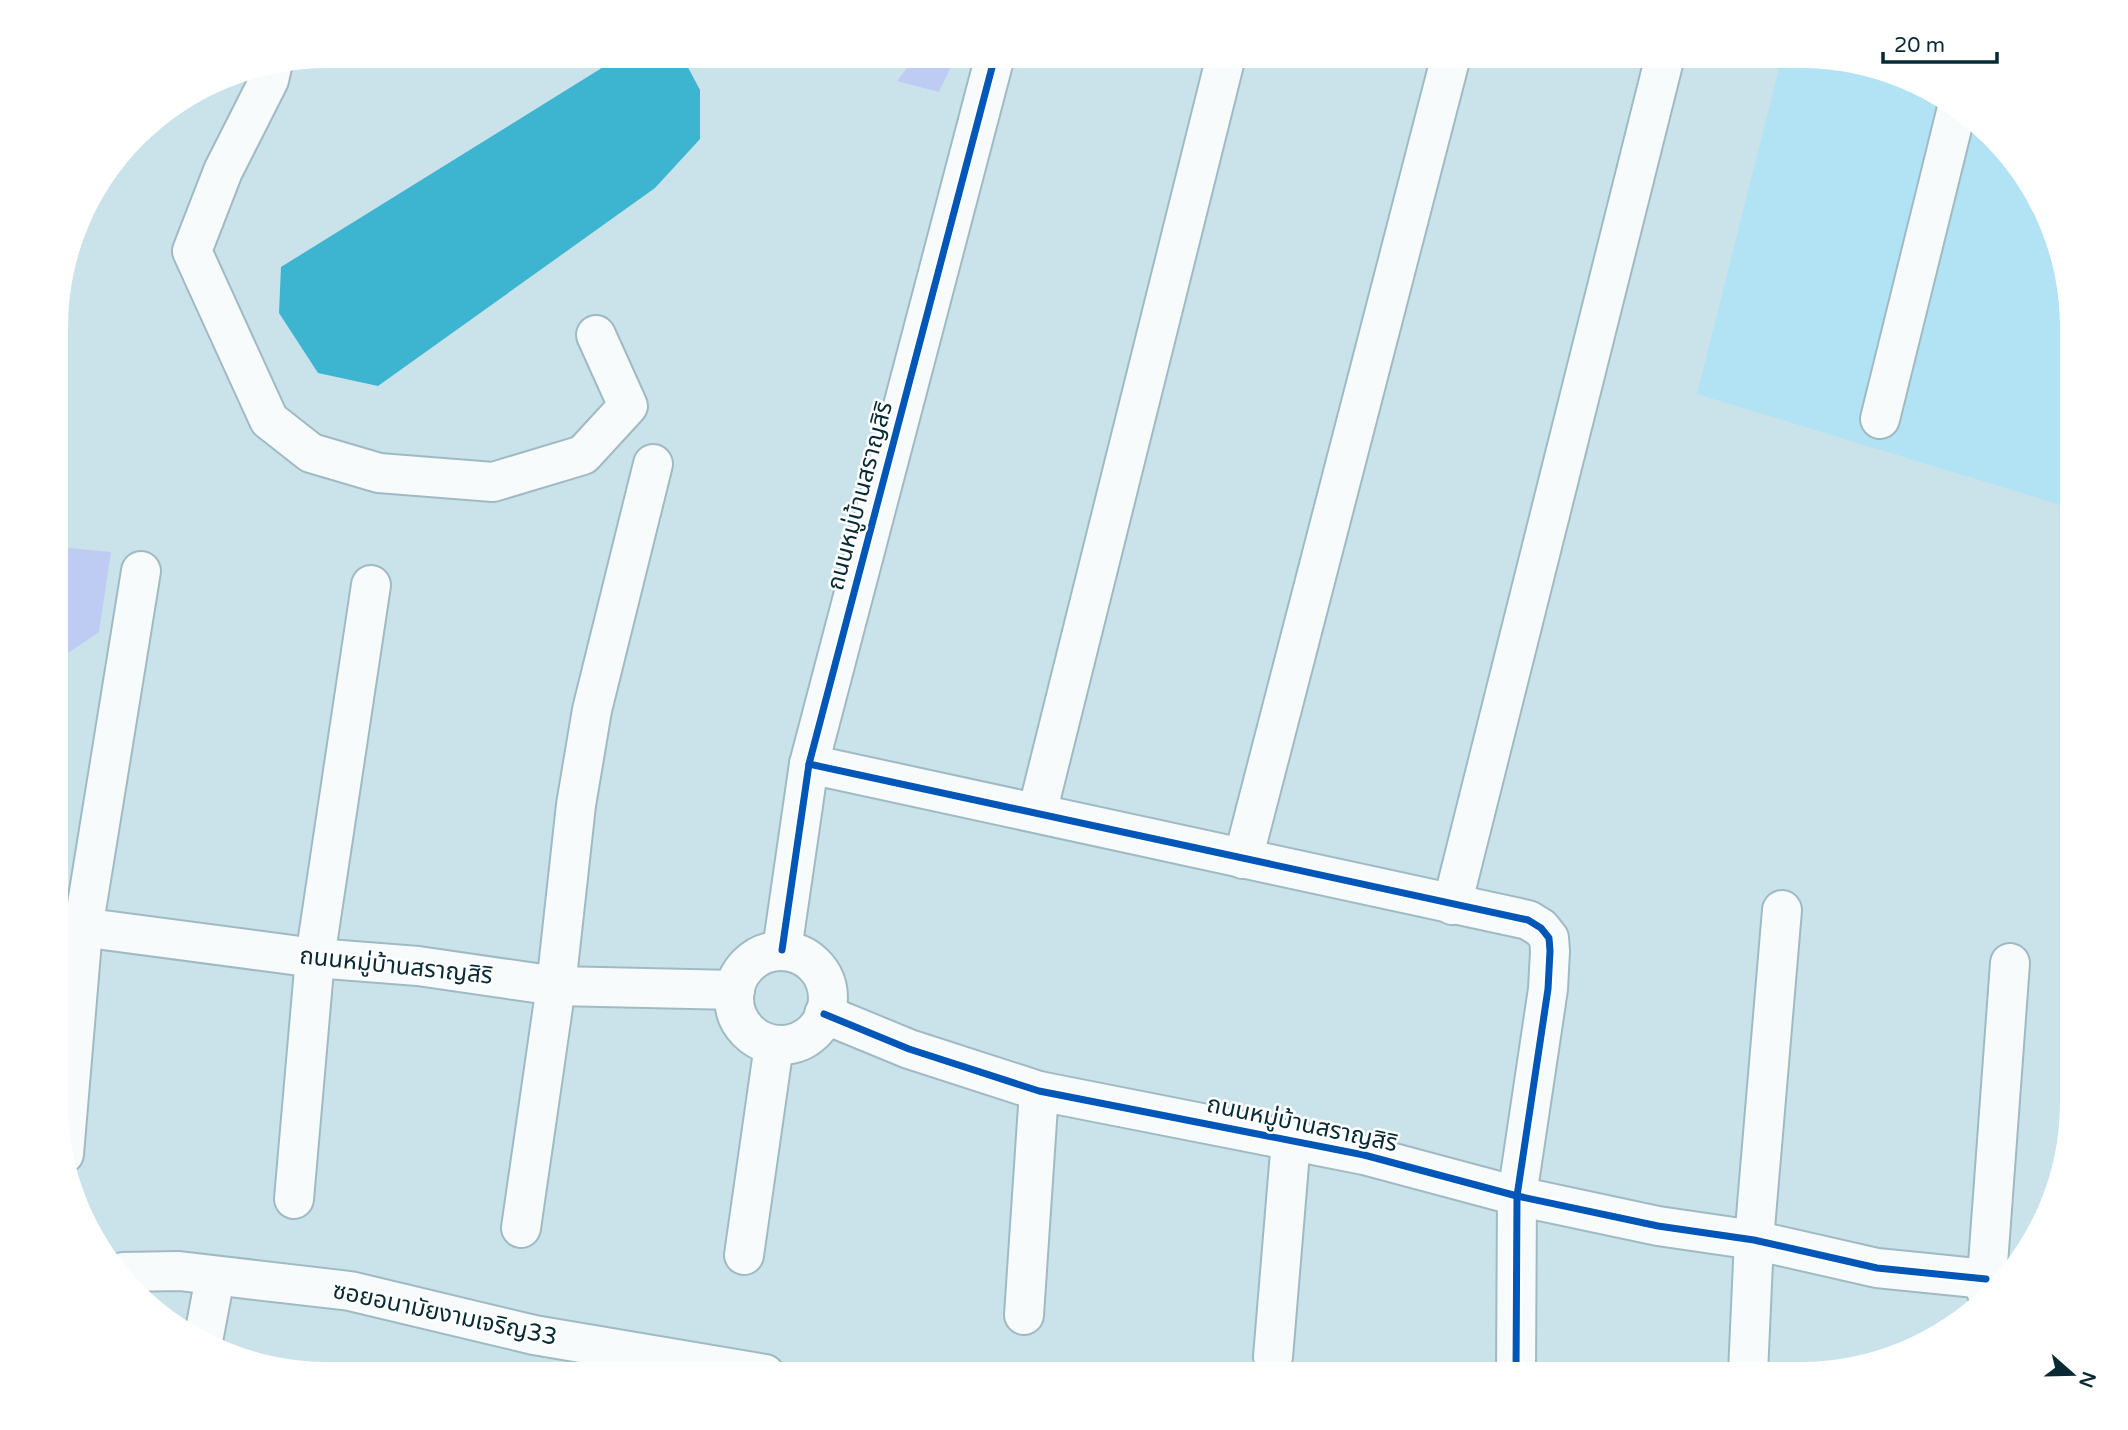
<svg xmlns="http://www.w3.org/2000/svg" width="2128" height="1430" viewBox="0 0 2128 1430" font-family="'Varela Round','Noto Sans Thai',sans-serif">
<rect width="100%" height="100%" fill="#cae3eb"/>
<!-- built -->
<path fill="#b2e3f4" d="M 1782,56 L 1801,56 L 1888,70 L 1952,102 L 2036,192 L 2071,310 L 2071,508 L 1697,394 Z"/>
<!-- green -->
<g fill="#becbf3">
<path d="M 916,56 L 956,56 L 939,92 L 897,81 Z"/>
<path d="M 58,547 L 111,552 L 99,632 L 58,660 Z"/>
</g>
<!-- water -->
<path fill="#3db4d0" d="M 621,56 L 682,56 L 700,90 L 700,139 L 655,188 L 378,386 L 318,373 L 279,313 L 281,267 Z"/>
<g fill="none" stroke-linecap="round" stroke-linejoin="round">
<defs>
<g id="minor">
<path d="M 272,67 L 269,80 L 223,171 L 192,251 L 269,420 L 311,453 L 379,473 L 493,482 L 583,455 L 628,406 L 596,335"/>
<path d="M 1880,419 L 1957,108"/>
<path d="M 809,764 L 1528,920 L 1541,928 L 1549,938 L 1550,951 L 1548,989 L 1517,1196 L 1516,1374"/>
<path d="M 1037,813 L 1226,56"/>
<path d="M 1243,859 L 1451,56"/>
<path d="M 1452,905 L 1665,56"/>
<path d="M 58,924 L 315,958 L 418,966 L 556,986 L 735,990"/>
<path d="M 782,950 L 809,764 L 995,56"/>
<circle cx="781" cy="998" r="47"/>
<path d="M 824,1014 L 909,1049 L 1039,1091 L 1364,1155 L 1517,1196 L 1658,1226 L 1754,1240 L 1877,1268 L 1986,1279"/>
<path d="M 64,1154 L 83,929 L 141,571"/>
<path d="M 294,1199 L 315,958 L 371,585"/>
<path d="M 521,1228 L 556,986 L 576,805 L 592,710 L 653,464"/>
<path d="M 744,1255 L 774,1045"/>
<path d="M 123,1272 L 179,1271 L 350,1291 L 534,1335 L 765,1374"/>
<path d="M 1986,1291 L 2010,963"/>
<path d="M 1024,1315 L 1039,1091"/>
<path d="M 203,1341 L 215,1277"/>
<path d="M 1273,1357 L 1291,1140"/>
<path d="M 1748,1373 L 1754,1240 L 1782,910"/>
</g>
</defs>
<!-- minor casing -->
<use href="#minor" stroke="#a0bac3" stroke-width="42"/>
<!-- minor -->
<use href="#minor" stroke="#f7fbfc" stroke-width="38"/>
<defs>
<g id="cycleway">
<path d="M 809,764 L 1528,920 L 1541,928 L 1549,938 L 1550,951 L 1548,989 L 1517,1196 L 1516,1374"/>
<path d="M 782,950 L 809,764 L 995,56"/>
<path d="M 824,1014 L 909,1049 L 1039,1091 L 1364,1155 L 1517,1196 L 1658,1226 L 1754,1240 L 1877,1268 L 1986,1279"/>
</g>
</defs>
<!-- cycleway casing -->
<use href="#cycleway" stroke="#fff" stroke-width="11"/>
<!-- cycleway -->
<use href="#cycleway" stroke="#0057b8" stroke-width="7"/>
</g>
<g text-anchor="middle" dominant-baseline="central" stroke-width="5" stroke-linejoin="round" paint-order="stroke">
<!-- street labels -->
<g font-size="24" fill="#072a34" stroke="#fff">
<text transform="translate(860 496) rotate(-75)">ถนนหมู่บ้านสราญสิริ</text>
<text transform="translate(396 966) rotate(6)">ถนนหมู่บ้านสราญสิริ</text>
<text transform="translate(1302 1124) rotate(12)">ถนนหมู่บ้านสราญสิริ</text>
<text transform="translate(445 1314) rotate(12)">ซอยอนามัยงามเจริญ33</text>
</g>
</g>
<!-- crop -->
<path d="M0 0H2128V1430H0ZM327 68H1801A259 259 0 0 1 2060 327V1103A259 259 0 0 1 1801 1362H327A259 259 0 0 1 68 1103V327A259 259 0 0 1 327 68Z" fill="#fff" fill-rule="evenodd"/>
<!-- north arrow -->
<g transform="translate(2072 1374) rotate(110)" stroke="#ffffff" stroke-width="5" paint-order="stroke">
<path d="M0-5L12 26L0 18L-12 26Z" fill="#072a34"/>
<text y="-10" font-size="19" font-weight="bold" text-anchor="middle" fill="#072a34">N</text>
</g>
<!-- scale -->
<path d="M1883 52v10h114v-10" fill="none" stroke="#072a34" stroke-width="3.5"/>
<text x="1894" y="52" font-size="21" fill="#072a34" stroke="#ffffff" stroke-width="5" paint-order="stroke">20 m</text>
</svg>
